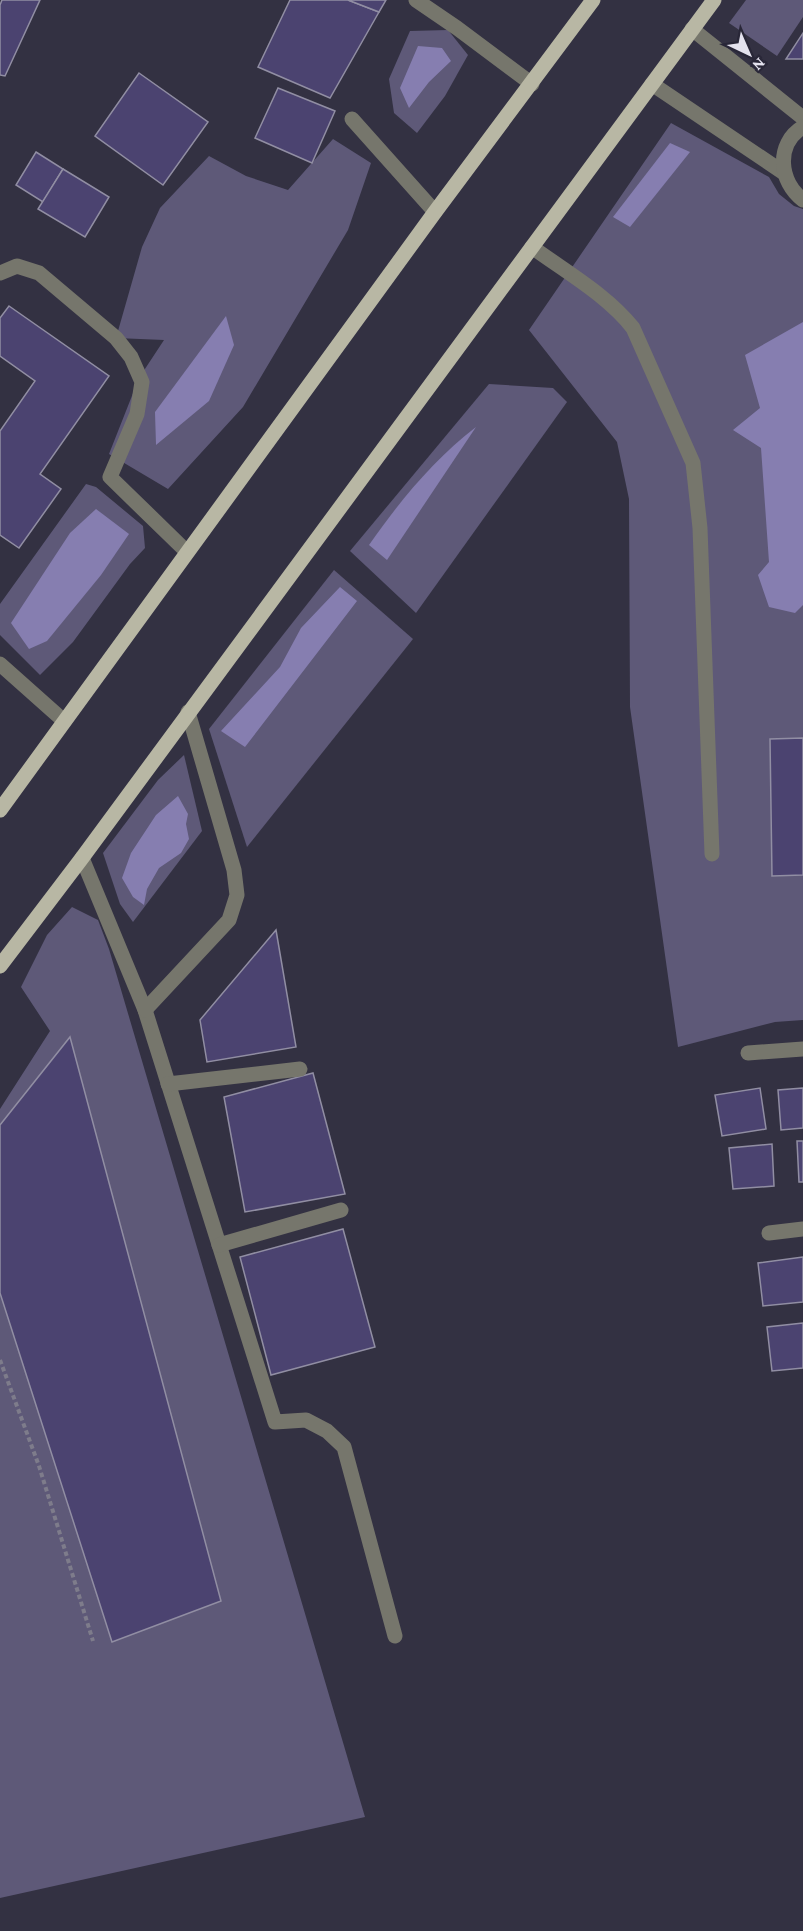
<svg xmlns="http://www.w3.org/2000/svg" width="803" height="1931" viewBox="0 0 803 1931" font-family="'Crimson Pro',serif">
<rect width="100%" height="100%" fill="#333142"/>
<!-- green -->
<g fill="#5e5978">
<path d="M 746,0 L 803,0 L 803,17 L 777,56 L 729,23 Z"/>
<path d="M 448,30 L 468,55 L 445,96 L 417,133 L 394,113 L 389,79 L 410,31 Z"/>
<path d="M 671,123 L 769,177 L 779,194 L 794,206 L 803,209 L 803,1020 L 775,1022 L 678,1047 L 630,707 L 629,499 L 617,442 L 529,330 Z"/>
<path d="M 333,139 L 371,163 L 348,230 L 243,407 L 168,489 L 109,454 L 139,378 L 164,340 L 116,338 L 142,247 L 160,208 L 209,156 L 246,176 L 288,190 Z"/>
<path d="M 489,384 L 553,388 L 567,402 L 416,613 L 350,551 Z"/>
<path d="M 86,484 L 96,487 L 143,526 L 145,548 L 130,564 L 73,642 L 40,675 L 0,635 L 0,604 Z"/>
<path d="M 334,570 L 413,639 L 247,847 L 209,729 Z"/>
<path d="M 184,755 L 202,831 L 133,922 L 120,904 L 103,853 L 158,780 Z"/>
<path d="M 72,907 L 98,920 L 109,949 L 365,1817 L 0,1898 L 0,1109 L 50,1031 L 21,987 L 47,935 Z"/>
</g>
<!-- water -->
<g fill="#867eb0">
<path d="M 418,46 L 442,48 L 451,61 L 429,82 L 409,108 L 400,88 Z"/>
<path d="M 670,143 L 690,152 L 630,227 L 613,217 Z"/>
<path d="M 226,316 L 234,345 L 209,401 L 156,445 L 155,412 Z"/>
<path d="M 803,322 L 803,605 L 795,613 L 769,607 L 758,575 L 769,562 L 761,448 L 733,430 L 760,408 L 745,355 Z"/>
<path d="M 476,427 L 387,560 L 369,545 C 399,502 434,459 476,427 Z"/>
<path d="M 96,509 L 129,534 L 101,575 L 47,641 L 29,649 L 11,623 L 70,533 Z"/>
<path d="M 340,587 L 357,601 L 245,747 L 221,731 L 280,667 L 301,628 Z"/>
<path d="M 178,796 L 188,814 L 186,824 L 189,839 L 181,853 L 159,868 L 147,889 L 144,905 L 133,897 L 122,878 L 131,853 L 156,815 Z"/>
</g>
<!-- building -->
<g fill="#4b4370" stroke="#918ea3" stroke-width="1.5">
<path d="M 2,0 L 40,0 L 5,76 L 0,75 L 0,5 Z"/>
<path d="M 290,0 L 348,0 L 379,12 L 330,98 L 258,67 Z"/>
<path d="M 348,0 L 386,0 L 379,12 Z"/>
<path d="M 803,33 L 803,59 L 786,59 Z"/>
<path d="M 139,73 L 208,122 L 163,185 L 95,136 Z"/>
<path d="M 278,88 L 335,111 L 312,163 L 255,138 Z"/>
<path d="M 36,152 L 63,169 L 43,202 L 16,185 Z"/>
<path d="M 63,169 L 109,197 L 85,237 L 38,209 Z"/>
<path d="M 9,306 L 109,376 L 40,474 L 61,489 L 19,548 L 0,535 L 0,431 L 35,381 L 0,356 L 0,318 Z"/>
<path d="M 803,738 L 803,875 L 772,876 L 770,739 Z"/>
<path d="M 276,930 L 296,1047 L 207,1062 L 200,1020 Z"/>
<path d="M 70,1037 L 221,1601 L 112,1642 L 0,1293 L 0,1125 Z"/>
<path d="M 313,1073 L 345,1194 L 245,1212 L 224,1097 Z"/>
<path d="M 760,1088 L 766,1129 L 722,1136 L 715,1095 Z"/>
<path d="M 803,1088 L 803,1128 L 781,1130 L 778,1090 Z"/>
<path d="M 797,1141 L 803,1141 L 803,1182 L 799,1182 Z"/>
<path d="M 772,1144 L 774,1186 L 733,1189 L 729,1148 Z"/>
<path d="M 343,1229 L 375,1347 L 271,1375 L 240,1257 Z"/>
<path d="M 803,1257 L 803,1302 L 763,1306 L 758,1263 Z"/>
<path d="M 803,1323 L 803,1368 L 772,1371 L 767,1327 Z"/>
</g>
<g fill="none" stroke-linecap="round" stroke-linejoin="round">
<!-- path -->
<path stroke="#7e7c8b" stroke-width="4" stroke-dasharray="4.5 3" stroke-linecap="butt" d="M 0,1360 L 39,1466 L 93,1641"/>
<!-- minor -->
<g stroke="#76766c" stroke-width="15">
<path d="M 416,0 L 457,28 L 532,84"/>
<path d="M 692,29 L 803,118"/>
<path d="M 652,84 L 784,173"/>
<path d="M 352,119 L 435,212"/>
<path d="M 803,127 C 775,144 779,182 803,200"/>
<path d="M 532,247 C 566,272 607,295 633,328 L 693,463 L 700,528 L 712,854"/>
<path d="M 0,273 L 17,266 L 39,273 L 116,338 L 131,357 L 142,382 L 137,414 L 110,477 L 187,552"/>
<path d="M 0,664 L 64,721"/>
<path d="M 82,858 L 145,1010 L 275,1422 L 306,1420 L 327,1431 L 344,1447 L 395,1636"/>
<path d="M 145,1010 L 229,920 L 237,895 L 234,870 L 188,712"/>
<path d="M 748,1053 L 803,1049"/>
<path d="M 168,1084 L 300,1069"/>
<path d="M 769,1233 L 803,1229"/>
<path d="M 219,1245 L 341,1210"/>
</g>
<!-- major -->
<g stroke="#b8b7a4" stroke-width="15">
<path d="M 0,810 L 435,212 L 593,0"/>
<path d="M 0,966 L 82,858 L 714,0"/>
</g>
</g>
<!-- north arrow -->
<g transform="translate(749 54) rotate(136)" stroke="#292738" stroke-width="4.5" paint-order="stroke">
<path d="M0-4.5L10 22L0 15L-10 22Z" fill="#e4e2ee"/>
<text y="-9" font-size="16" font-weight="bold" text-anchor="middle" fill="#e4e2ee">N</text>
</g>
</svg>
